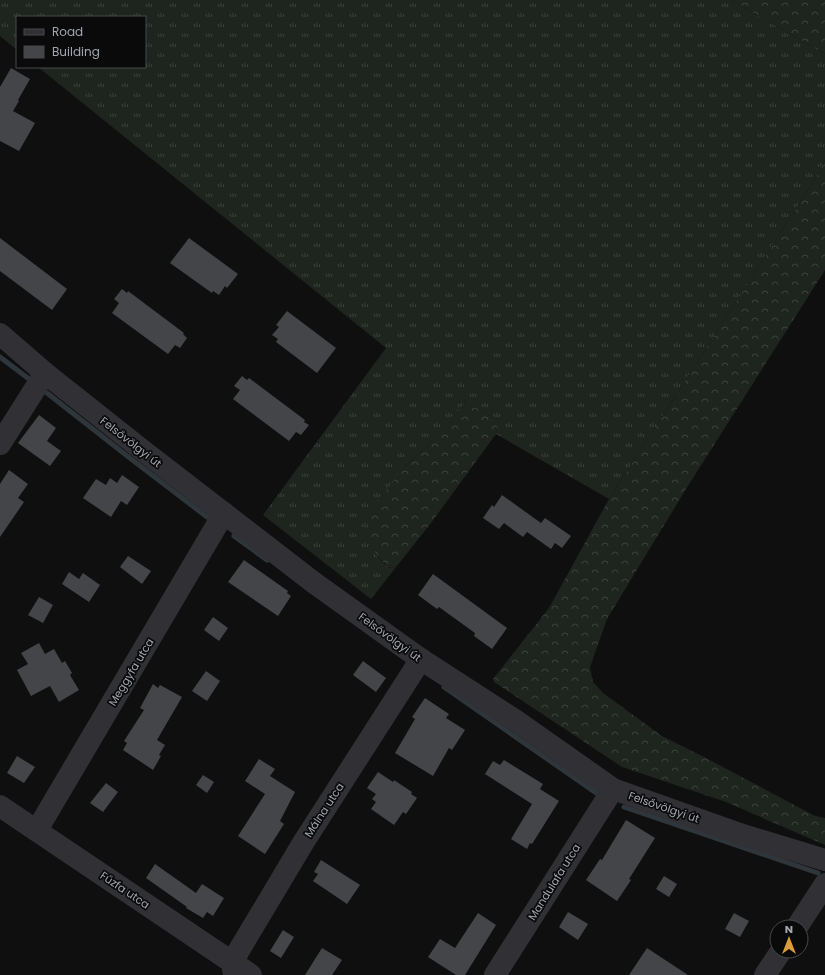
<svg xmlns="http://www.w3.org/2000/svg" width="825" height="975" viewBox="0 0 825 975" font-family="Poppins,sans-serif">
<defs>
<pattern id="grass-tufts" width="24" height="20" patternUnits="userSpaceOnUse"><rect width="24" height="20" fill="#1e241e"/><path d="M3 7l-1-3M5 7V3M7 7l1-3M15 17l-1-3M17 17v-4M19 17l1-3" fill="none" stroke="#3c413c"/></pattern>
<pattern id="forest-crowns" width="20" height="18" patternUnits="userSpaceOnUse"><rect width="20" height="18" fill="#1e241e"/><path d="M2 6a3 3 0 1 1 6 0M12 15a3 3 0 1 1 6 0" fill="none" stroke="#3c413c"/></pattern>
</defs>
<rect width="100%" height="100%" fill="#0f0f10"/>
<!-- grass -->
<path fill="url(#grass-tufts)" d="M 0,0 L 731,0 L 825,54 L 825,160 L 814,181 L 609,499 L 496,434 L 499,420 L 479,410 L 467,401 L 428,445 L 404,467 L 372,549 C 376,554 385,567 391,568 C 393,568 395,567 397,566 L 371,599 L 263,515 L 386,348 L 38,67 L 145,67 L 145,17 L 17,17 L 17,50 L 0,36 Z"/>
<!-- forest -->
<g fill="url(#forest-crowns)">
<path d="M 731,0 L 825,0 L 825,54 Z"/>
<path d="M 825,160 L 825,270 L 686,489 L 607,619 L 590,667 L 593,682 L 603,693 L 662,736 L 706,758 L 815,816 L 825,818 L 825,845 L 726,802 L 622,767 L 494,682 L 493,679 L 549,608 L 609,499 L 814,181 Z"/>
<path d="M 468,401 L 479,410 L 499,420 L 496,434 L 431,523 L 397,566 L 392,568 L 388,567 L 382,561 L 372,549 L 367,532 L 368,521 L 373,507 L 404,467 L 428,445 L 455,412 Z"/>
</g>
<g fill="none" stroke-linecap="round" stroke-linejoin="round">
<!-- stream -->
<g stroke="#2e363b" stroke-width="5">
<path d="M 0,357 L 29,379"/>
<path d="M 47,393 L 126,455 L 207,517"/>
<path d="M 234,536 L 267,560"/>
<path d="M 444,687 L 599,795"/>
<path d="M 624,807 L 818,873"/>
</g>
</g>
<!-- building -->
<g fill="#434548">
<path d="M 11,68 L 30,79 L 18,100 L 19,101 L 13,111 L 35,123 L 19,151 L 0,141 L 0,87 Z"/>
<path d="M 0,238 L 67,289 L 52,310 L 0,271 Z"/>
<path d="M 189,238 L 238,274 L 227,288 L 225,286 L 219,295 L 213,291 L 212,293 L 170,263 Z"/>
<path d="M 122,289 L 127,293 L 128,291 L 184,333 L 183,334 L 187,338 L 180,348 L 175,345 L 168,354 L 112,313 L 119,303 L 114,299 Z"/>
<path d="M 287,311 L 336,348 L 317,373 L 276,342 L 278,339 L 272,335 L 279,327 L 276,325 Z"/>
<path d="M 242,376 L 247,380 L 249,378 L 305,420 L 304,422 L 309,425 L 301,435 L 296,432 L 289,441 L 233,399 L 240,390 L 234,386 Z"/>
<path d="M 39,415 L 56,428 L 47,441 L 61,451 L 50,466 L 18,443 Z"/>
<path d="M 9,470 L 28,484 L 18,498 L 24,502 L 0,537 L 0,484 Z"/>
<path d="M 122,475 L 139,487 L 127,505 L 121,501 L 111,517 L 83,498 L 96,479 L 106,485 L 110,478 L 117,483 Z"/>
<path d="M 502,495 L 541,523 L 545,518 L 571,536 L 562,548 L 555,543 L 551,549 L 527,532 L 523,537 L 504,523 L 499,529 L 483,518 L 492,505 L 494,507 Z"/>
<path d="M 128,556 L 151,571 L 142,584 L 120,567 Z"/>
<path d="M 244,560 L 288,591 L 287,593 L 291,596 L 278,616 L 228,582 Z"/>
<path d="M 69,572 L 79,579 L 83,573 L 100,585 L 89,602 L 62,584 Z"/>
<path d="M 433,574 L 507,628 L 492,649 L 474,636 L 475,633 L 450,615 L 439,607 L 437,609 L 418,595 Z"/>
<path d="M 39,597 L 53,605 L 43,623 L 28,615 Z"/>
<path d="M 213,617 L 228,628 L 219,641 L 204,630 Z"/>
<path d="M 39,643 L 45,654 L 54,649 L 62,663 L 65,661 L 72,673 L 70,675 L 79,690 L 59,702 L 50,686 L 31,696 L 17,670 L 28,664 L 21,653 Z"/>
<path d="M 363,661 L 386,678 L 376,692 L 353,675 Z"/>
<path d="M 206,671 L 220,681 L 207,701 L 192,691 Z"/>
<path d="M 153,684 L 158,688 L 160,685 L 182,697 L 157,740 L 165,745 L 159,755 L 161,756 L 153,770 L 123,750 L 127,743 L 124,741 L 144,710 L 140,708 Z"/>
<path d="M 425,698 L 449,714 L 446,718 L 465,730 L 452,750 L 449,748 L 433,776 L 395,753 L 415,719 L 412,717 Z"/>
<path d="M 17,756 L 35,767 L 24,783 L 7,773 Z"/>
<path d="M 259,759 L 275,769 L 270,776 L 295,792 L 280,821 L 284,824 L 265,854 L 238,836 L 265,794 L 245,781 Z"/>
<path d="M 504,760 L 543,784 L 540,789 L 559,801 L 532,844 L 530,843 L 527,849 L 511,839 L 532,804 L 485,774 L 493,761 L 500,765 Z"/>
<path d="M 378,772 L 393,782 L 394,780 L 412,792 L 411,794 L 417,798 L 406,814 L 403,812 L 394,825 L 371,809 L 376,802 L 372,799 L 376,794 L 367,788 Z"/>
<path d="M 203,775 L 214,782 L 207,793 L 196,785 Z"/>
<path d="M 106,783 L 118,792 L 103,812 L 90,803 Z"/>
<path d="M 626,820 L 655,838 L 629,879 L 631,880 L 617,901 L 586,880 L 600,859 L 602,860 Z"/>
<path d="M 321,860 L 360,885 L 347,904 L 313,881 L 318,874 L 314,872 Z"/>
<path d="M 155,864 L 196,893 L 202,884 L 224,898 L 213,916 L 207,912 L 203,918 L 186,908 L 187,907 L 146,878 Z"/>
<path d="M 664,876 L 677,884 L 669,897 L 656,889 Z"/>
<path d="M 568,912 L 588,924 L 578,940 L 559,927 Z"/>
<path d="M 478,913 L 496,925 L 465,975 L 456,975 L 428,957 L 440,939 L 455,948 Z"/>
<path d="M 734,913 L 749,921 L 740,937 L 725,929 Z"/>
<path d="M 283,930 L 294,937 L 281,958 L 270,951 Z"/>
<path d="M 322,948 L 342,960 L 332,975 L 305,975 Z"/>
<path d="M 647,948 L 688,975 L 629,975 Z"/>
</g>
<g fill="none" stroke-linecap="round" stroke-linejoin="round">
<!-- minor -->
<g stroke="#313135" stroke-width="22">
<path d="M 0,334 L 45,373 L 146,453 L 313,582 L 419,658 L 515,720 L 613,789 L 743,835 L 825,860"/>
<path d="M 0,444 L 45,373"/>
<path d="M 0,806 L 251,975"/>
<path d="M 37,830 L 224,513"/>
<path d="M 797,927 L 825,884"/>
<path d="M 234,975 L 232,962 L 303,843 L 421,659"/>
<path d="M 495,975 L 613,789"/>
<path d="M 765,975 L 781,951"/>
</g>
</g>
<g text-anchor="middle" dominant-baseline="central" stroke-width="3.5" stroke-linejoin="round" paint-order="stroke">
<!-- street labels -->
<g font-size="11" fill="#a2a7af" stroke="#0a0a0b">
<text transform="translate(131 442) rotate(38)">Felsővölgyi út</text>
<text transform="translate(390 637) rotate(36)">Felsővölgyi út</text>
<text transform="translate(131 672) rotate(-59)">Meggyfa utca</text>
<text transform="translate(664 807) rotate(19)">Felsővölgyi út</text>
<text transform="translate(324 810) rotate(-57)">Málna utca</text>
<text transform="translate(554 882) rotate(-58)">Mandulafa utca</text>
<text transform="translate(125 890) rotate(34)">Fűzfa utca</text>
</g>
</g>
<!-- legend -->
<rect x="16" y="16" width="130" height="52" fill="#0a0a0b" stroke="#47494d"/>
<rect x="24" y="29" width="20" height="6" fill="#313135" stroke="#47494d"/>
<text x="52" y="36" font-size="12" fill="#a2a7af">Road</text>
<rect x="24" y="46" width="20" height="12" fill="#434548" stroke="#47494d"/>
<text x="52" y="56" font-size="12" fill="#a2a7af">Building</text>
<!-- north arrow -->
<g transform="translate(789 939)"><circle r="19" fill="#0a0a0b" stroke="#47494d"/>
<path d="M0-3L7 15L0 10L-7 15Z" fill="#db9d3c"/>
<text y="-6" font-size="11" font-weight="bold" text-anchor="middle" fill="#a2a7af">N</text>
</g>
</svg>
